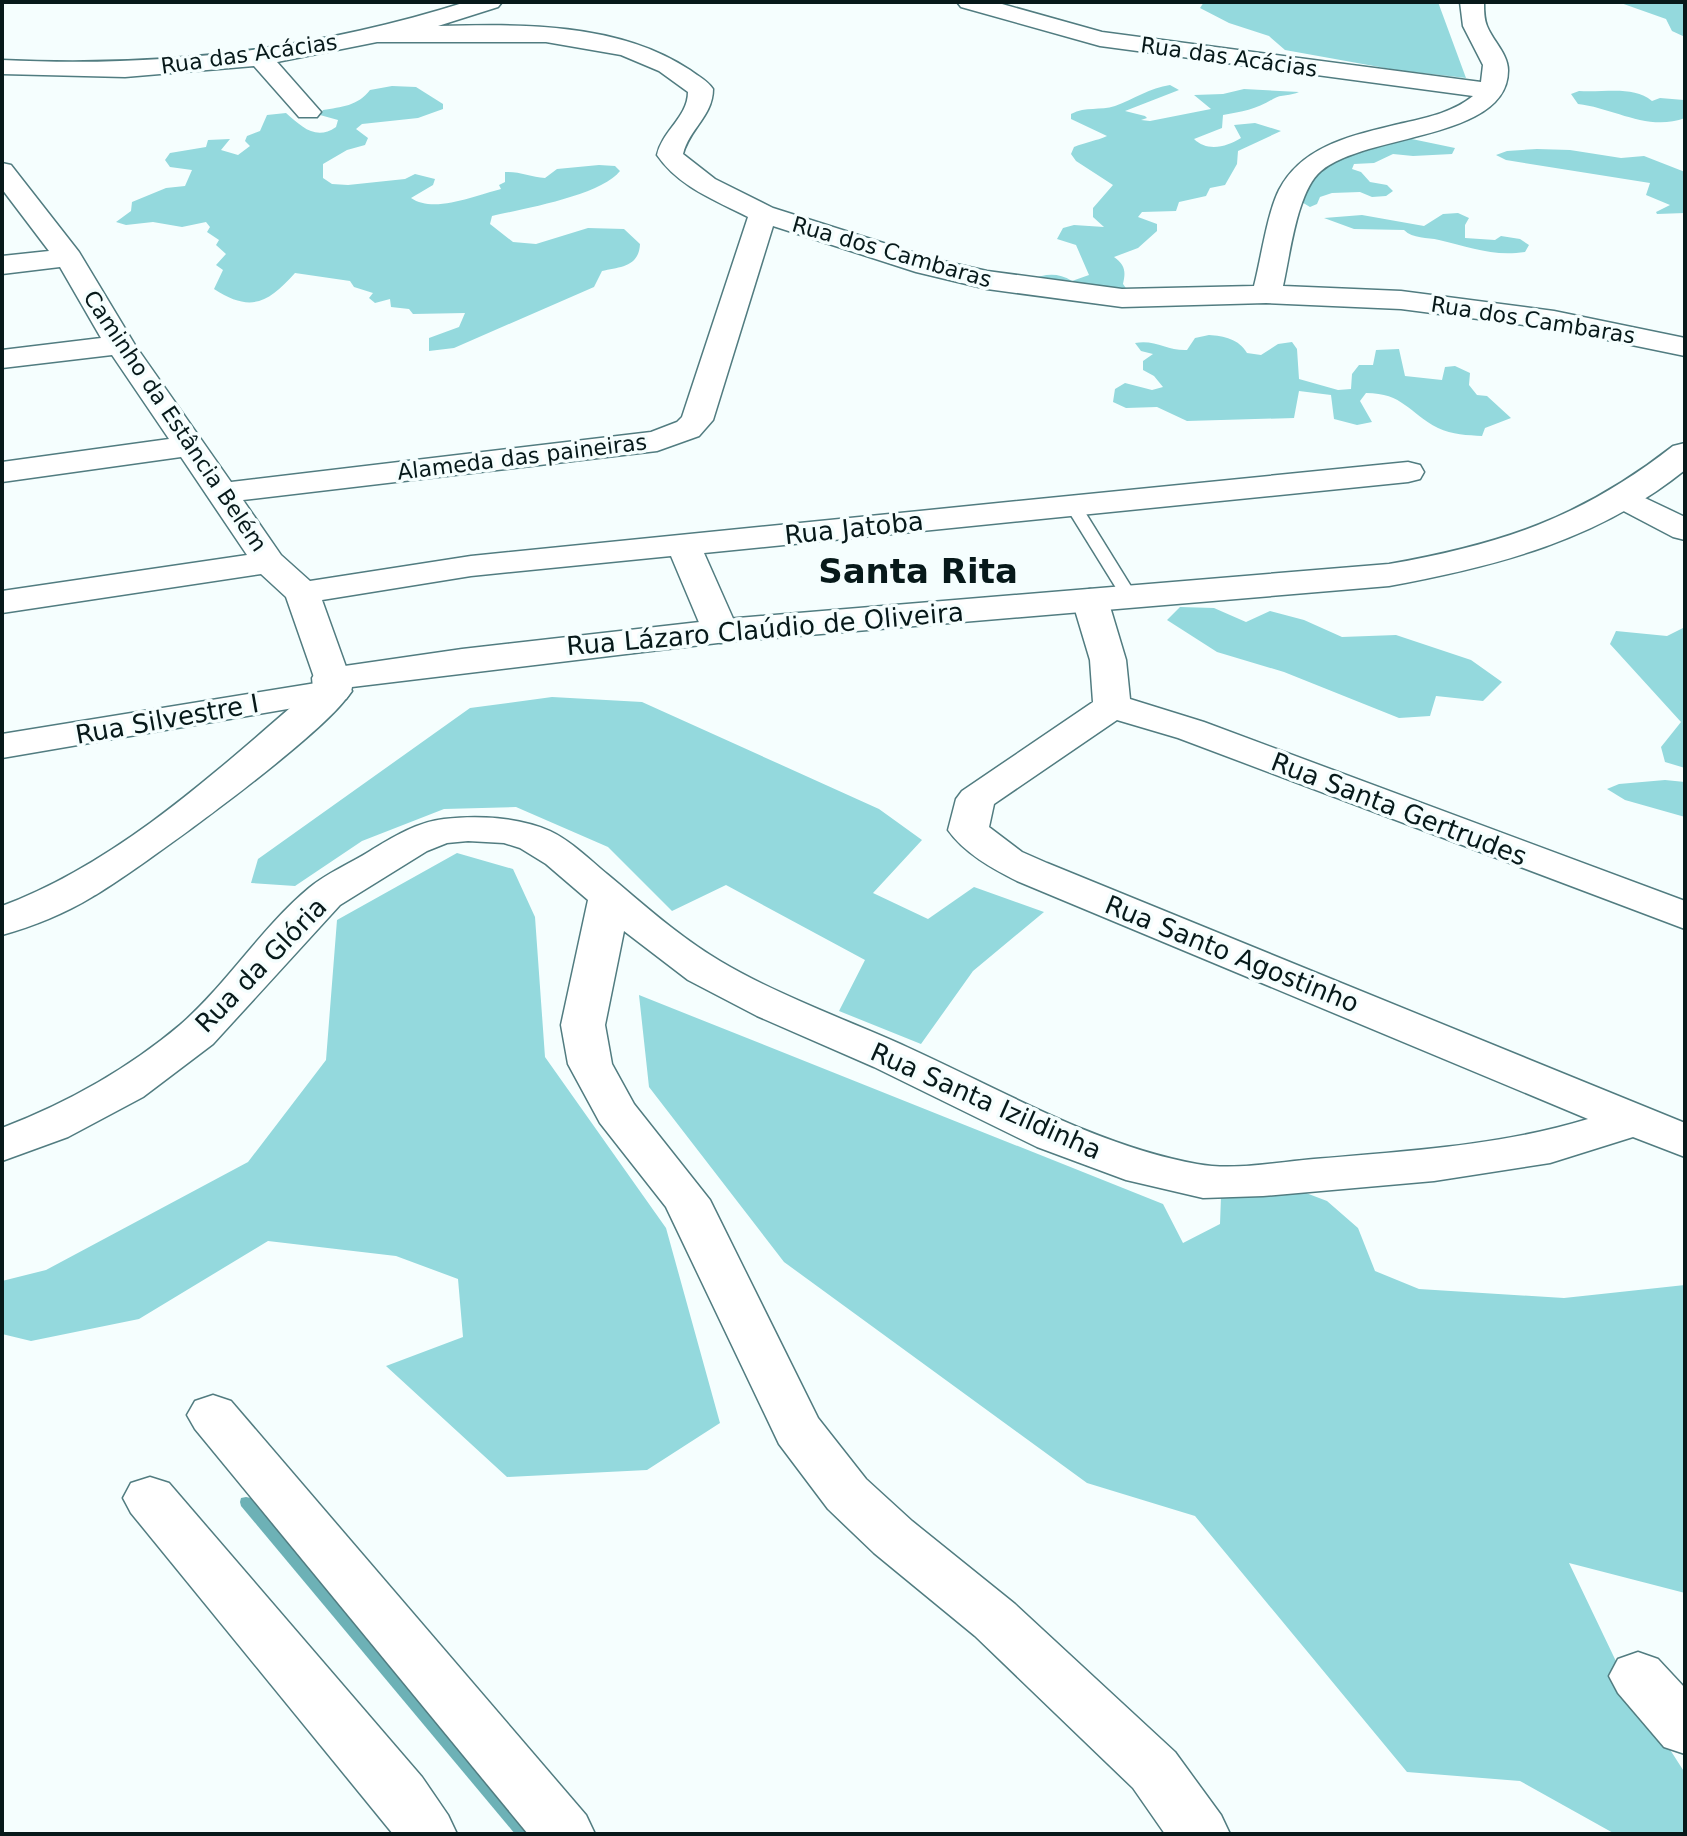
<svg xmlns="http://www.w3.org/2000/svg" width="1687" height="1836" viewBox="0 0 1687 1836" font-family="'DejaVu Sans',sans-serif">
<rect width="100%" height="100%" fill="#f5fefe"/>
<!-- forest -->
<g fill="#94d9dd">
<path d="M 1204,2 L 1438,2 L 1466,78 L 1396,70 L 1285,50 L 1269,36 L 1229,23 L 1200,8 Z"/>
<path d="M 1618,2 L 1685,2 L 1685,37 L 1672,31 L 1666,19 Z"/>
<path d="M 1170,85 L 1179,90 L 1125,111 L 1145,116 L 1147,118 L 1141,120 L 1150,121 L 1211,109 L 1194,95 L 1223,94 L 1244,89 L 1299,92 C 1291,96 1281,94 1273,99 C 1257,109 1242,112 1223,115 L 1222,128 L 1194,139 C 1207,152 1227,147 1241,138 L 1234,125 L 1255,123 L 1281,131 L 1238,151 L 1237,164 L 1225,185 L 1210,188 L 1206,196 L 1179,202 L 1176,211 L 1142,212 L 1138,217 L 1157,224 L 1157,231 L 1138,248 L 1114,257 C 1125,265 1126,271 1123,284 L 1128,291 L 1029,280 C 1045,274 1057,272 1072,281 L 1089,275 L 1076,245 L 1057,239 L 1063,228 L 1074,225 L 1104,227 L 1093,217 L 1093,208 L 1113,185 L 1076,161 L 1071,154 L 1074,147 C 1086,142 1096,141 1107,136 L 1071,119 L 1071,114 C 1086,106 1100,111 1115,106 C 1134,99 1150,88 1170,85 Z"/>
<path d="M 392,86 L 416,87 L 443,104 L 443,109 L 418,118 L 362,124 L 356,129 L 368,138 L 365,145 L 347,150 L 323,164 L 323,178 L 332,184 L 348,185 L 405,179 L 415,174 L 435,179 L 433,185 L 411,198 C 434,214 476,195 501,189 L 499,185 L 505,182 L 505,172 C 519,171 531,177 545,178 L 557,169 L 599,165 L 615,166 L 620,171 C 602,195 523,209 492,216 L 490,224 L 513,242 L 536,244 L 588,228 L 624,229 L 640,244 C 639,267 620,267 602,271 L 594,287 L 454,348 L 429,351 L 429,338 L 459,327 L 465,313 L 413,314 L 409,309 L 391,307 L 390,299 L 375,303 L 369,298 L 373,293 L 354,287 L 350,281 L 295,273 C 268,303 251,313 214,289 L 223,270 L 216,265 L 226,254 L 216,245 L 219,240 L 207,232 L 210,227 L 206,222 L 182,227 L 153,222 L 126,225 L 116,222 L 131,211 L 132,202 L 166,188 L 185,186 L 192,170 L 170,167 L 165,160 L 170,153 L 206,147 L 208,140 L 230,139 L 221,150 L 238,155 L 250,146 L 245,141 L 247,136 L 260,131 L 267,115 L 286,113 C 302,127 316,141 336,127 L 338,120 L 320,115 L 323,110 C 341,107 358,106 370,90 Z"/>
<path d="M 1579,91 C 1604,93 1633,85 1652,101 L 1660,98 L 1684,100 L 1685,118 C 1648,132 1614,108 1578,104 L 1571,94 Z"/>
<path d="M 1407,138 L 1455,148 L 1452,154 L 1413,156 L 1393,154 L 1374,163 L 1354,164 L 1352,169 L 1361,172 L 1370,182 L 1387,185 L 1393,191 L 1386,196 L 1372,197 L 1360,192 L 1332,193 L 1320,197 L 1317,204 L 1310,207 L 1300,201 L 1316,167 Z"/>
<path d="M 1537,149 L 1570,150 L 1621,158 L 1644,156 L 1685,172 L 1685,213 L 1657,214 L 1656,212 L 1670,205 L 1646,195 L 1650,183 L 1506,160 L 1496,155 L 1507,151 Z"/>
<path d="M 1458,213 L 1469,218 L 1465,225 L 1465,238 L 1495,240 L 1501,236 L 1520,239 L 1529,245 L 1525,252 C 1493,257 1470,247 1439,240 C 1427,237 1413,239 1404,230 L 1354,229 L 1324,218 L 1362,215 L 1424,226 L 1443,214 Z"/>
<path d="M 1209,335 C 1224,336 1239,339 1247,353 L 1261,355 L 1278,344 L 1292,342 L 1297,349 L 1299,379 L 1338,390 L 1351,389 L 1352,374 L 1359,365 L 1373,365 L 1376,350 L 1399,349 L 1405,376 L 1442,380 L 1445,367 L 1455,366 L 1470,373 L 1469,385 L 1477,395 L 1487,396 L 1511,418 L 1485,428 L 1482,436 C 1468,435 1452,435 1438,428 C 1409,413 1403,393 1366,393 L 1360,401 L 1372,422 L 1357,425 L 1334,419 L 1331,395 L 1299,391 L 1294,418 L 1187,421 L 1157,407 L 1126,408 L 1113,402 L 1115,389 L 1125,383 L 1152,390 L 1163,387 L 1154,376 L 1143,370 L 1143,361 L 1153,354 L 1141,351 L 1135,343 C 1155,339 1168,351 1187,350 L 1195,338 Z"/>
<path d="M 1180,607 L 1214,608 L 1246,622 L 1270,611 L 1304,620 L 1342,637 L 1396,635 L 1471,660 L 1502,682 L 1483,701 L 1436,696 L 1430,716 L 1399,718 L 1284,672 L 1217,652 L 1167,620 Z"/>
<path d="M 1685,627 L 1685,768 L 1665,762 L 1661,747 L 1681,722 L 1610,644 L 1616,631 L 1667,636 Z"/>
<path d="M 552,697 L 642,702 L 879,809 L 922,840 L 873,893 L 928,919 L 974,887 L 1044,912 L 973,971 L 921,1044 L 839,1011 L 865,960 L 726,885 L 672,911 L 608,847 L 516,807 L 444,809 L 362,841 L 295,886 L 251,883 L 258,859 L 470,708 Z"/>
<path d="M 1665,780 L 1685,782 L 1685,817 L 1625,800 L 1607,789 L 1619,784 Z"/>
<path d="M 457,853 L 513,869 L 535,917 L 545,1057 L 666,1228 L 720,1423 L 647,1470 L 507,1477 L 386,1366 L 463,1337 L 458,1279 L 396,1256 L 268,1241 L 139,1319 L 31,1341 L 2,1334 L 2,1281 L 46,1270 L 248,1162 L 326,1060 L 337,920 Z"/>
<path d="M 639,995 L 1163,1204 L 1183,1243 L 1220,1224 L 1221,1197 L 1306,1193 L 1327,1201 L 1358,1228 L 1375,1271 L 1419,1289 L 1564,1298 L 1685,1285 L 1685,1593 L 1569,1563 L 1624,1678 L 1685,1773 L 1685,1834 L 1615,1834 L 1520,1781 L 1407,1772 L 1195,1516 L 1087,1483 L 784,1262 L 649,1087 Z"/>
</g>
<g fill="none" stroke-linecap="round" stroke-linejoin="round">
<!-- stream -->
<path fill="#6db1b6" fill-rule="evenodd" d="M 246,1497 L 251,1498 L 529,1829 L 531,1834 L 515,1834 L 241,1506 L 240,1502 L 241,1498 Z"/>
<defs>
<path id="service" d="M 1072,499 L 1080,504 L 1137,596 L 1135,600 L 1129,601 L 1121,596 L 1064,504 Z"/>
<g id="minor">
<path d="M 466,2 L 502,2 L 498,7 L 438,26 C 520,24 618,22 690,70 C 698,76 708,81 713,89 C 713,116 689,129 683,154 L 715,179 L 773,208 L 934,259 L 987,271 L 1122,289 L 1254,286 C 1261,259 1267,214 1279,190 C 1302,145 1354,135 1399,124 C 1425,118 1452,113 1473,96 L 1100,46 L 961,7 L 957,2 L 995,2 L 1102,32 L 1481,82 L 1483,65 L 1463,26 L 1460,2 L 1484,2 C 1484,10 1484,19 1487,26 C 1493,41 1508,54 1508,70 C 1509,140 1366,133 1321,171 C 1297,191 1290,255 1283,286 L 1401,291 L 1554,311 L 1685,338 L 1685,356 L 1554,329 L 1401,309 L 1266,303 L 1122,307 L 987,289 L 916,272 L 773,226 L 713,420 L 699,436 L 657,451 L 243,500 L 281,555 L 310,581 L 471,556 L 1408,462 L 1420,465 L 1424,472 L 1420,479 L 1408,482 L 704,553 L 739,632 L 734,640 L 721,643 L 708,640 L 703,632 L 671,556 L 471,576 L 322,600 L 350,678 L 346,683 L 352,691 L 346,699 L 2,758 L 2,734 L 316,683 L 286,597 L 261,574 L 2,613 L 2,591 L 247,555 L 181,457 L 2,482 L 2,462 L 169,439 L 112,355 L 2,368 L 2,350 L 101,338 L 60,267 L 2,274 L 2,256 L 49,251 L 2,189 L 2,163 L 11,165 L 79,252 L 135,345 L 231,482 L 651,432 L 677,422 L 682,417 L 748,217 C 715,200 679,187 657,155 C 662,131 688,117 688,92 L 659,71 L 621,55 L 546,42 L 377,42 L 277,62 L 321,112 L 317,117 L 299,117 L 254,66 L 125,77 L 2,74 L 2,60 C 162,68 314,50 466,2 Z"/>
<path d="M 1626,489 L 1685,517 L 1685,540 L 1673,537 L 1614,506 L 1609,499 L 1614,492 Z"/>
<path d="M 1090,589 L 1103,592 L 1108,600 L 1126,660 L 1130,699 L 1204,722 L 1685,901 L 1685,929 L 1178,738 L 1117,720 L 994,804 L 989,827 L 1022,852 L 1047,863 L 1685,1123 L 1685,1157 L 1633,1137 L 1550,1163 L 1434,1181 L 1263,1196 L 1203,1198 L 1126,1180 L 1037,1147 L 874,1067 L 757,1016 L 688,980 L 624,931 L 605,1025 L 612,1064 L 634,1104 L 710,1200 L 818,1418 L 866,1479 L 912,1521 L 1015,1604 L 1175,1752 L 1221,1815 L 1230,1834 L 1165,1834 L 1133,1788 L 975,1636 L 874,1553 L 828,1509 L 779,1444 L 666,1207 L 600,1123 L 568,1064 L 561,1025 L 588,900 L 546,864 L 520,848 L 504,843 L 468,841 L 447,843 L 427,851 L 340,905 L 213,1044 L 143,1097 L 68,1137 L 2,1161 L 2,1128 C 65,1104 128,1069 180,1025 C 227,984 261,928 309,888 C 327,873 351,863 370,851 C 393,837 417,822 444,819 C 478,815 518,817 550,831 C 571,841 589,859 607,874 C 642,903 679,937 720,961 C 779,996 845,1019 907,1047 C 1002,1090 1094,1145 1197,1164 C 1234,1171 1277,1162 1314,1159 C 1406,1151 1500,1146 1588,1119 L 1017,881 C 993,869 964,853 948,830 L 956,799 L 962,791 L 1093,702 L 1090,660 L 1072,600 L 1077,592 Z"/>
<path d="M 213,1395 L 231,1401 L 586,1815 L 595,1834 L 528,1834 L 195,1429 L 187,1415 L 195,1401 Z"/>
<path d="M 150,1477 L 169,1483 L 422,1777 L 448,1815 L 457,1834 L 393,1834 L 131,1513 L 123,1498 L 131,1483 Z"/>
<path d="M 1638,1652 L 1658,1659 L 1685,1688 L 1685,1754 L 1664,1747 L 1618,1693 L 1609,1676 L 1618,1659 Z"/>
</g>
<path id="tertiary" d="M 1685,443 L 1685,470 C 1598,540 1497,566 1389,586 L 726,642 L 352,687 C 350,717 130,876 92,897 C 64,914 34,926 2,935 L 2,906 C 120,862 219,769 313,688 L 312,678 L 317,670 L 462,649 L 726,619 L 1389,564 C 1502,544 1581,518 1673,446 Z"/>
</defs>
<!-- service casing -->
<use href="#service" stroke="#517c80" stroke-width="3"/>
<!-- minor casing -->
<use href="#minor" stroke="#517c80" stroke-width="3"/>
<!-- tertiary casing -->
<use href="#tertiary" stroke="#517c80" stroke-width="3"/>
<!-- service -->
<use href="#service" fill="#fff" fill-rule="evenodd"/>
<!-- minor -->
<use href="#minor" fill="#fff" fill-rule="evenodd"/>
<!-- tertiary -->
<use href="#tertiary" fill="#fff" fill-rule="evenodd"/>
</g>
<g text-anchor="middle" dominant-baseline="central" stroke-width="7" stroke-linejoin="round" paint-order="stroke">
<!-- far-street labels -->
<g font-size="22" fill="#07191a" stroke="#f5fefe">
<text transform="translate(249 54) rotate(-8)">Rua das Acácias</text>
<text transform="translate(1229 57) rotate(8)">Rua das Acácias</text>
<text transform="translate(892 252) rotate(16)">Rua dos Cambaras</text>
<text transform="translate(1533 320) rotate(9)">Rua dos Cambaras</text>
<text transform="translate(175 421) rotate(56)">Caminho da Estância Belém</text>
<text transform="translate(522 457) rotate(-7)">Alameda das paineiras</text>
</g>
<!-- street labels -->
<g font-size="26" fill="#07191a" stroke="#f5fefe">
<text transform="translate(854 528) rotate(-6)">Rua Jatoba</text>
<text transform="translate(765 629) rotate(-5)">Rua Lázaro Claúdio de Oliveira</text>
<text transform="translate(167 719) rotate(-10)">Rua Silvestre I</text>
<text transform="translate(1399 809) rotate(21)">Rua Santa Gertrudes</text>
<text transform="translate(1232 954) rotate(22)">Rua Santo Agostinho</text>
<text transform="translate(261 965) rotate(-46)">Rua da Glória</text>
<text transform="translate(986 1101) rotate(24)">Rua Santa Izildinha</text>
</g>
<!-- district labels -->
<g font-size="34" font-weight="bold" fill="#07191a" stroke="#f5fefe">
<text x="918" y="571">Santa Rita</text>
</g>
</g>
<!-- border -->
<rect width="1687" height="1836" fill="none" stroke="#07191a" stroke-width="8"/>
</svg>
